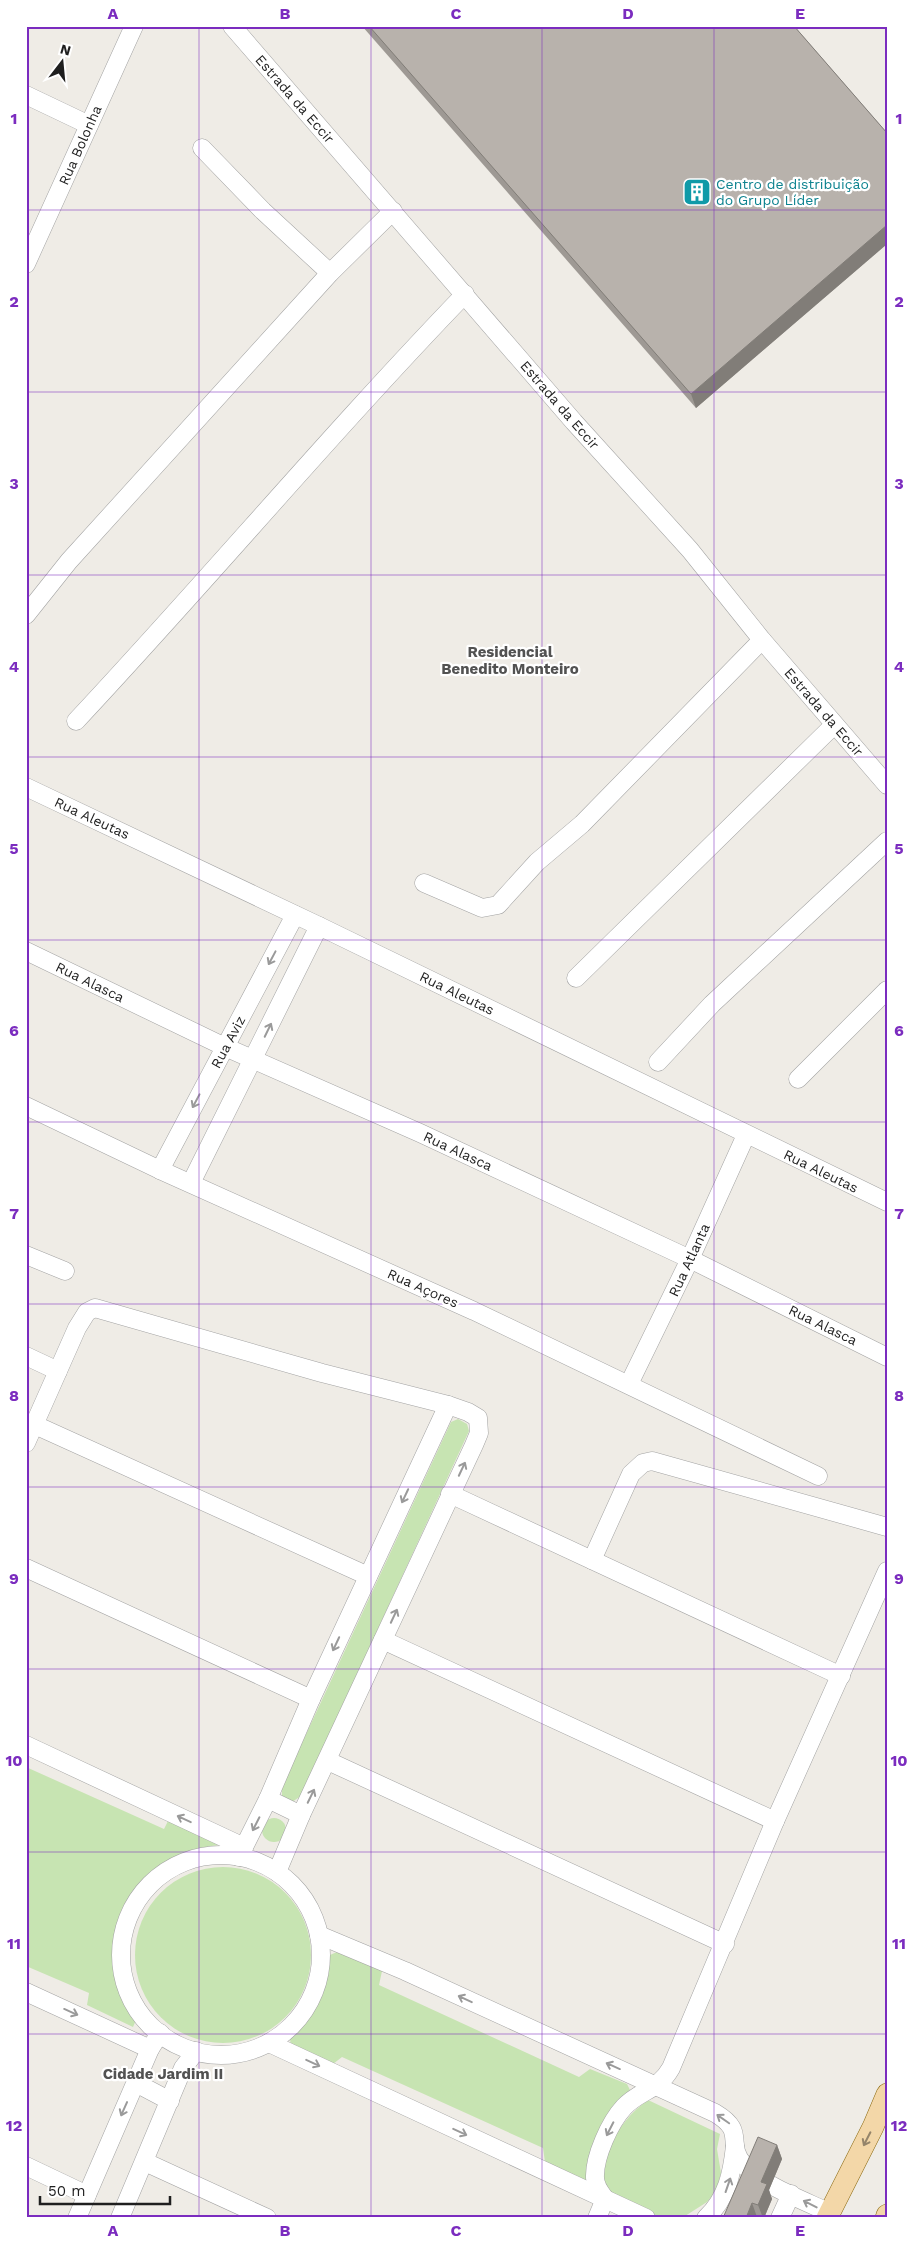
<svg xmlns="http://www.w3.org/2000/svg" width="913" height="2244" viewBox="0 0 913 2244" font-family="'Work Sans',sans-serif">
<rect width="100%" height="100%" fill="#efece6"/>
<!-- grass -->
<g fill="#c7e4b2">
<path d="M 458,1419 L 467,1424 L 469,1431 L 301,1796 L 292,1802 L 282,1797 L 282,1786 L 451,1422 Z"/>
<path d="M 26,1767 L 164,1829 L 170,1817 L 222,1839 L 219,1845 C 127,1854 83,1944 136,2020 L 133,2027 L 87,2005 L 89,1993 L 26,1966 Z"/>
<circle cx="274" cy="1830" r="12"/>
<circle cx="223" cy="1955" r="88"/>
<path d="M 337,1952 L 382,1971 L 379,1985 L 579,2077 L 590,2069 L 627,2084 L 630,2090 L 617,2104 L 587,2180 L 584,2181 L 545,2162 L 543,2148 L 342,2057 L 333,2064 L 291,2046 L 290,2039 C 313,2014 326,1988 330,1955 Z"/>
<path d="M 648,2100 L 720,2134 L 717,2149 L 721,2173 L 716,2191 L 707,2202 L 682,2218 L 654,2218 L 604,2194 C 601,2155 616,2123 648,2100 Z"/>
</g>
<g fill="none" stroke-linecap="round" stroke-linejoin="round">
<defs>
<g id="minor">
<path d="M 232,26 L 574,422 L 690,550 L 762,640 L 887,785"/>
<path d="M 26,95 L 89,125"/>
<path d="M 202,148 L 263,211 L 330,273"/>
<path d="M 26,264 L 134,26"/>
<path d="M 26,615 L 69,561 L 330,273 L 393,211"/>
<path d="M 76,721 C 208,580 331,433 465,294"/>
<path d="M 26,787 L 319,926 L 887,1202"/>
<path d="M 424,883 L 482,908 L 498,905 L 537,862 L 582,824 L 762,640"/>
<path d="M 26,951 L 225,1047 L 420,1133 L 690,1259 L 887,1357"/>
<path d="M 576,978 L 834,725"/>
<path d="M 658,1062 L 712,1004 L 887,841"/>
<path d="M 798,1079 L 887,990"/>
<path d="M 26,1106 L 160,1170 L 474,1311 L 818,1476"/>
<path d="M 160,1170 L 295,915"/>
<path d="M 191,1183 L 319,926"/>
<path d="M 26,1255 L 65,1271"/>
<path d="M 26,1356 L 58,1371"/>
<path d="M 629,1384 L 690,1259 L 746,1135"/>
<path d="M 35,1425 L 368,1576"/>
<path d="M 26,1443 L 77,1328 L 87,1312 L 95,1308 L 322,1373 L 448,1405 L 468,1412 L 478,1418 L 479,1433 L 474,1445 L 301,1815 L 277,1872"/>
<path d="M 450,1494 L 841,1676"/>
<path d="M 592,1560 L 631,1474 L 643,1463 L 652,1461 L 887,1527"/>
<path d="M 26,1568 L 311,1699"/>
<path d="M 383,1640 L 775,1821"/>
<path d="M 26,1745 L 244,1847"/>
<path d="M 328,1761 L 725,1944"/>
<path d="M 268,1799 L 301,1815"/>
<circle cx="221" cy="1955" r="100"/>
<path d="M 239,1857 L 268,1799 L 311,1699 L 448,1405"/>
<path d="M 319,1935 L 405,1971 L 715,2113 C 747,2132 725,2142 743,2164 C 759,2184 805,2201 830,2213"/>
<path d="M 26,1992 L 150,2049"/>
<path d="M 269,2043 L 646,2218"/>
<path d="M 136,2083 L 170,2101"/>
<path d="M 145,2162 L 267,2218"/>
<path d="M 26,2166 L 87,2195"/>
<path d="M 605,2199 C 600,2192 595,2186 595,2178 C 594,2157 610,2122 624,2107 C 640,2090 658,2091 671,2068 L 775,1821 L 887,1571"/>
<path d="M 77,2218 L 150,2049 L 160,2033"/>
<path d="M 120,2218 L 183,2068 L 196,2051"/>
<path d="M 597,2218 L 605,2199"/>
<path d="M 706,2218 C 727,2198 732,2174 735,2146"/>
<path d="M 780,2218 L 791,2194"/>
</g>
<g id="major">
<path d="M 827,2218 L 873,2127 L 887,2094"/>
<path d="M 886,2218 L 887,2215"/>
</g>
</defs>
<!-- minor casing -->
<use href="#minor" stroke="#a3a3a3" stroke-width="19"/>
<!-- major casing -->
<use href="#major" stroke="#8b690f" stroke-width="22"/>
<!-- minor -->
<use href="#minor" stroke="#fff" stroke-width="18"/>
<!-- major -->
<use href="#major" stroke="#f3d7a8" stroke-width="21"/>
</g>
<!-- wall -->
<g fill="#9e9994">
<path d="M 362,26 L 794,26 L 887,133 L 887,244 L 696,408 Z"/>
<path d="M 777,2145 L 782,2159 L 769,2190 L 772,2199 L 764,2218 L 757,2217 L 723,2218 Z"/>
</g>
<!-- shaded-wall -->
<g fill="#817d78">
<path d="M 887,225 L 887,244 L 696,408 L 691,394 Z"/>
<path d="M 777,2145 L 782,2159 L 769,2190 L 772,2199 L 764,2218 L 763,2218 L 758,2205 L 761,2182 Z"/>
<path d="M 752,2203 L 757,2217 L 757,2218 L 746,2218 Z"/>
</g>
<!-- building -->
<g fill="#b8b2ac" stroke="#817d78">
<path d="M 369,26 L 794,26 L 887,133 L 887,225 L 691,394 Z"/>
<path d="M 758,2137 L 777,2145 L 761,2182 L 767,2184 L 758,2205 L 752,2203 L 746,2218 L 723,2218 Z"/>
</g>
<!-- one-way arrows -->
<defs><path id="oneway-shaft" d="M-6 0H5M1.5-3L5.5 0L1.5 3" fill="none" stroke-width="1.6" stroke-linecap="round" stroke-linejoin="round" transform="scale(1.25)"/></defs>
<g stroke="#9a9a9a">
<use href="#oneway-shaft" transform="translate(272 958) rotate(118)"/>
<use href="#oneway-shaft" transform="translate(268 1030) rotate(-64)"/>
<use href="#oneway-shaft" transform="translate(196 1101) rotate(118)"/>
<use href="#oneway-shaft" transform="translate(462 1469) rotate(-65)"/>
<use href="#oneway-shaft" transform="translate(405 1496) rotate(115)"/>
<use href="#oneway-shaft" transform="translate(394 1616) rotate(-65)"/>
<use href="#oneway-shaft" transform="translate(336 1644) rotate(115)"/>
<use href="#oneway-shaft" transform="translate(311 1796) rotate(-64)"/>
<use href="#oneway-shaft" transform="translate(184 1819) rotate(-155)"/>
<use href="#oneway-shaft" transform="translate(256 1824) rotate(117)"/>
<use href="#oneway-shaft" transform="translate(465 1999) rotate(-155)"/>
<use href="#oneway-shaft" transform="translate(71 2012) rotate(24)"/>
<use href="#oneway-shaft" transform="translate(313 2063) rotate(25)"/>
<use href="#oneway-shaft" transform="translate(613 2066) rotate(-156)"/>
<use href="#oneway-shaft" transform="translate(124 2109) rotate(114)"/>
<use href="#oneway-shaft" transform="translate(723 2119) rotate(-145)"/>
<use href="#oneway-shaft" transform="translate(610 2129) rotate(117)"/>
<use href="#oneway-shaft" transform="translate(460 2132) rotate(25)"/>
<use href="#oneway-shaft" transform="translate(728 2185) rotate(-71)"/>
<use href="#oneway-shaft" transform="translate(810 2204) rotate(-153)"/>
</g>
<use stroke="#94846a" href="#oneway-shaft" transform="translate(867 2139) rotate(117)"/>
<!-- grid -->
<path fill="none" stroke="#7b2cbf" stroke-width="1" stroke-opacity="0.55" d="M 199,26 L 199,2218M 371,26 L 371,2218M 542,26 L 542,2218M 714,26 L 714,2218M 26,210 L 887,210M 26,392 L 887,392M 26,575 L 887,575M 26,757 L 887,757M 26,940 L 887,940M 26,1122 L 887,1122M 26,1304 L 887,1304M 26,1487 L 887,1487M 26,1669 L 887,1669M 26,1852 L 887,1852M 26,2034 L 887,2034"/>
<!-- icons -->
<defs>
<symbol id="building-square" viewBox="-11 -11 22 22"><rect x="-9" y="-9" width="18" height="18" rx="4" fill="#0f9aa8" stroke="#fff"/><path d="M-4-6H4V6H1V3H-1V6H-4ZM-2.5-4.3h1.7v1.8h-1.7ZM.8-4.3h1.7v1.8H.8ZM-2.5-1h1.7V.8h-1.7ZM.8-1h1.7V.8H.8Z" fill="#fff"/></symbol>
</defs>
<g fill-rule="evenodd">
<use href="#building-square" x="681" y="176" width="32" height="32"/>
</g>
<g text-anchor="middle" dominant-baseline="central" stroke-width="4.5" stroke-linejoin="round" paint-order="stroke">
<!-- street labels -->
<g font-size="14" fill="#1f1f1f" stroke="#fff">
<text transform="translate(295 99) rotate(49)">Estrada da Eccir</text>
<text transform="translate(80 145) rotate(-66)">Rua Bolonha</text>
<text transform="translate(560 405) rotate(49)">Estrada da Eccir</text>
<text transform="translate(824 712) rotate(49)">Estrada da Eccir</text>
<text transform="translate(92 818) rotate(25)">Rua Aleutas</text>
<text transform="translate(90 982) rotate(26)">Rua Alasca</text>
<text transform="translate(457 993) rotate(26)">Rua Aleutas</text>
<text transform="translate(228 1042) rotate(-62)">Rua Aviz</text>
<text transform="translate(458 1151) rotate(25)">Rua Alasca</text>
<text transform="translate(821 1171) rotate(26)">Rua Aleutas</text>
<text transform="translate(689 1260) rotate(-65)">Rua Atlanta</text>
<text transform="translate(423 1288) rotate(24)">Rua Açores</text>
<text transform="translate(823 1325) rotate(26)">Rua Alasca</text>
</g>
<!-- culture labels -->
<g font-size="14" fill="#0d838f" stroke="#fff" text-anchor="start">
<text x="716" y="184">Centro de distribuição<tspan x="716" dy="16">do Grupo Líder</tspan></text>
</g>
<!-- neighbourhood labels -->
<g font-size="15" font-weight="bold" fill="#525252" stroke="#fff">
<text x="510" y="652">Residencial<tspan x="510" dy="17">Benedito Monteiro</tspan></text>
<text x="163" y="2074">Cidade Jardim II</text>
</g>
</g>
<!-- border -->
<rect width="913" height="2244" fill="none" stroke="#ffffff" stroke-width="55"/>
<!-- north arrow -->
<g transform="translate(62 62) rotate(16)" stroke="#ffffff" stroke-width="4" paint-order="stroke">
<path d="M0-4L9 19L0 12L-9 19Z" fill="#1f1f1f"/>
<text y="-8" font-size="14" font-weight="bold" text-anchor="middle" fill="#1f1f1f">N</text>
</g>
<!-- scale -->
<path d="M40 2196v8h130v-8" fill="none" stroke="#1f1f1f" stroke-width="2.5"/>
<text x="48" y="2196" font-size="15" fill="#1f1f1f" stroke="#ffffff" stroke-width="4" paint-order="stroke">50 m</text>
<rect x="28" y="28" width="858" height="2188" fill="none" stroke="#7b2cbf" stroke-width="2"/>
<g font-size="16" text-anchor="middle" font-weight="bold" fill="#7b2cbf">
<text x="113" y="19">A</text>
<text x="285" y="19">B</text>
<text x="456" y="19">C</text>
<text x="628" y="19">D</text>
<text x="800" y="19">E</text>
<text x="14" y="124">1</text>
<text x="899" y="124">1</text>
<text x="14" y="307">2</text>
<text x="899" y="307">2</text>
<text x="14" y="489">3</text>
<text x="899" y="489">3</text>
<text x="14" y="672">4</text>
<text x="899" y="672">4</text>
<text x="14" y="854">5</text>
<text x="899" y="854">5</text>
<text x="14" y="1036">6</text>
<text x="899" y="1036">6</text>
<text x="14" y="1219">7</text>
<text x="899" y="1219">7</text>
<text x="14" y="1401">8</text>
<text x="899" y="1401">8</text>
<text x="14" y="1584">9</text>
<text x="899" y="1584">9</text>
<text x="14" y="1766">10</text>
<text x="899" y="1766">10</text>
<text x="14" y="1949">11</text>
<text x="899" y="1949">11</text>
<text x="14" y="2131">12</text>
<text x="899" y="2131">12</text>
<text x="113" y="2236">A</text>
<text x="285" y="2236">B</text>
<text x="456" y="2236">C</text>
<text x="628" y="2236">D</text>
<text x="800" y="2236">E</text>
</g>
</svg>
